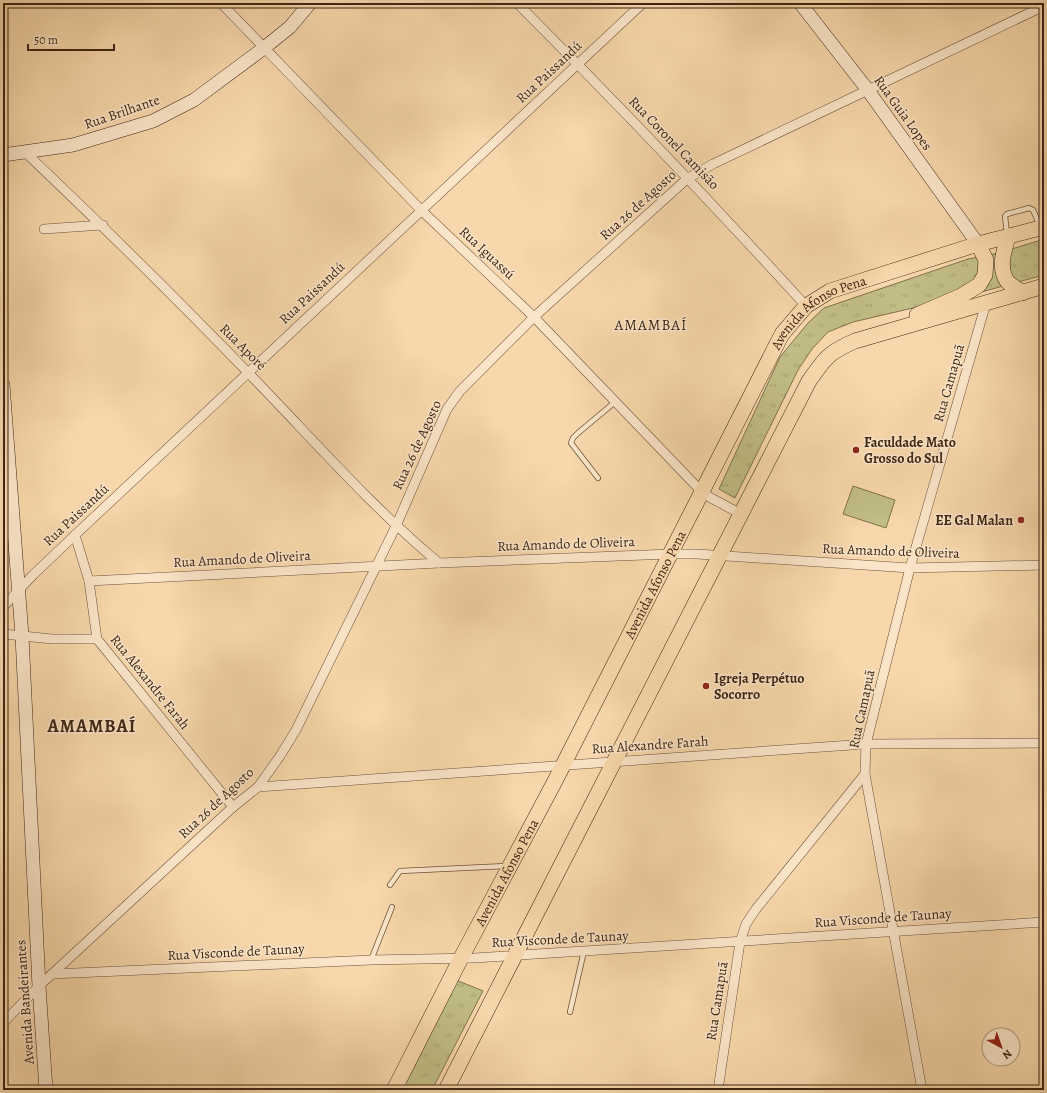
<svg xmlns="http://www.w3.org/2000/svg" width="1047" height="1093" viewBox="0 0 1047 1093" font-family="Alegreya,serif">
<defs>
<pattern id="grass-tufts" width="24" height="20" patternUnits="userSpaceOnUse"><rect width="24" height="20" fill="#c1bd86"/><path d="M3 7l-1-3M5 7V3M7 7l1-3M15 17l-1-3M17 17v-4M19 17l1-3" fill="none" stroke="#a7a273"/></pattern>
</defs>
<rect width="100%" height="100%" fill="#f7d7ab"/>
<filter id="stains"><feTurbulence type="fractalNoise" baseFrequency=".005" numOctaves="4"/><feColorMatrix values="0 0 0 0 .2 0 0 0 0 .09 0 0 0 0 .02 0 0 0 .5 -.17"/></filter>
<radialGradient id="worn" r=".72"><stop offset=".6" stop-color="#630" stop-opacity="0"/><stop offset="1" stop-color="#630" stop-opacity=".3"/></radialGradient>
<!-- grass -->
<g fill="url(#grass-tufts)" stroke="#80714d">
<path d="M 1044,239 L 1044,275 L 981,292 L 853,322 L 828,332 L 812,349 L 798,370 L 735,498 L 719,489 L 780,357 L 808,323 L 824,308 L 968,259 L 999,253 Z"/>
<path d="M 456,980 L 483,991 L 432,1090 L 400,1090 Z"/>
</g>
<!-- garden -->
<path fill="#c1bd86" stroke="#80714d" d="M 853,486 L 895,500 L 886,528 L 843,514 Z"/>
<g fill="none" stroke-linecap="round" stroke-linejoin="round">
<defs>
<g id="lane">
<path d="M 1007,234 L 1005,216 L 1007,214 L 1029,208 L 1033,210 L 1040,226"/>
<path d="M 598,478 L 571,443 L 573,438 L 578,433 L 615,402"/>
<path d="M 390,885 L 400,871 L 506,866"/>
<path d="M 371,960 L 392,907"/>
<path d="M 570,1012 L 584,951"/>
</g>
<g id="street">
<path d="M 221,3 L 421,210 L 534,317 L 702,492 L 711,498 L 741,514"/>
<path d="M 517,3 C 616,102 712,203 806,306"/>
<path d="M 25,152 C 105,228 183,305 259,384 C 318,445 374,509 439,563"/>
<path d="M 44,229 L 103,225"/>
<path d="M 75,535 L 89,581 L 97,639 L 233,807"/>
<path d="M 89,581 L 439,563 L 671,554 L 697,554 L 910,568 L 1044,565"/>
<path d="M 3,607 L 33,575 L 75,535 L 643,3"/>
<path d="M 3,634 L 52,639 L 97,639"/>
<path d="M 258,787 L 866,744 L 1044,743"/>
<path d="M 52,974 L 371,960 L 474,958 L 1044,922"/>
<path d="M 3,1023 L 39,986 L 233,807 L 258,787 L 280,756 L 296,730 L 396,526 L 447,409 L 460,391 L 534,317 L 688,178 L 713,164 L 1044,6"/>
<path d="M 718,1090 L 740,942 L 746,924 L 756,909 L 865,774"/>
<path d="M 922,1090 L 865,774 L 866,744 L 910,568 L 986,303"/>
</g>
<g id="secondary">
<path d="M 800,3 L 867,89 L 978,244"/>
<path d="M 3,155 L 73,145 L 153,121 L 194,100 L 264,48 L 290,27 L 310,3"/>
<path d="M 3,385 L 22,636 L 39,986 L 46,1090"/>
</g>
<g id="primary">
<path d="M 1008,237 C 1004,251 998,267 1007,281 C 1010,285 1018,289 1022,293"/>
<path d="M 917,315 L 961,296 L 979,285 L 985,275 L 986,260 L 978,244"/>
<path id="s1" d="M 394,1090 L 461,958 L 555,781 L 782,334 L 806,306 L 830,291 L 978,244 L 1044,227"/>
<path d="M 446,1090 L 809,381 C 825,358 829,352 855,341 L 1044,286"/>
</g>
</defs>
<!-- lane casing -->
<use href="#lane" stroke="#6c523a" stroke-width="6"/>
<!-- street casing -->
<use href="#street" stroke="#6c523a" stroke-width="10"/>
<!-- secondary casing -->
<use href="#secondary" stroke="#3e2514" stroke-width="14"/>
<!-- primary casing -->
<use href="#primary" stroke="#3e2514" stroke-width="16"/>
<!-- lane -->
<use href="#lane" stroke="#fae5c8" stroke-width="4.5"/>
<!-- street -->
<use href="#street" stroke="#fae5c8" stroke-width="9"/>
<!-- secondary -->
<use href="#secondary" stroke="#fae5c8" stroke-width="13"/>
<!-- primary -->
<use href="#primary" stroke="#f7d7ab" stroke-width="15"/>
</g>
<!-- markers -->
<g fill="#8f2418" stroke="#fae5c8" stroke-width="1.5">
<circle cx="856" cy="450" r="4"/>
<circle cx="1021" cy="520" r="4"/>
<circle cx="706" cy="686" r="4"/>
</g>
<g text-anchor="middle" dominant-baseline="central" stroke-width="3" stroke-linejoin="round" paint-order="stroke">
<!-- street labels -->
<g font-size="14" fill="#3e2514" stroke="#fae5c8">
<text transform="translate(549 72) rotate(-43)">Rua Paissandú</text>
<text transform="translate(122 112) rotate(-19)">Rua Brilhante</text>
<text transform="translate(903 113) rotate(54)">Rua Guia Lopes</text>
<text transform="translate(674 143) rotate(46)">Rua Coronel Camisão</text>
<text transform="translate(638 205) rotate(-42)">Rua 26 de Agosto</text>
<text transform="translate(487 253) rotate(43)">Rua Iguassú</text>
<text transform="translate(312 293) rotate(-43)">Rua Paissandú</text>
<text stroke="none"><textPath href="#s1" startOffset="893">Avenida Afonso Pena</textPath></text>
<text transform="translate(243 347) rotate(45)">Rua Aporé</text>
<text transform="translate(949 383) rotate(-74)">Rua Camapuã</text>
<text transform="translate(417 445) rotate(-65)">Rua 26 de Agosto</text>
<text transform="translate(76 515) rotate(-43)">Rua Paissandú</text>
<text transform="translate(566 544) rotate(-2)">Rua Amando de Oliveira</text>
<text transform="translate(891 551) rotate(2)">Rua Amando de Oliveira</text>
<text transform="translate(242 559) rotate(-3)">Rua Amando de Oliveira</text>
<text stroke="none"><textPath href="#s1" startOffset="569">Avenida Afonso Pena</textPath></text>
<text transform="translate(150 682) rotate(51)">Rua Alexandre Farah</text>
<text transform="translate(862 709) rotate(-78)">Rua Camapuã</text>
<text transform="translate(650 745) rotate(-4)">Rua Alexandre Farah</text>
<text transform="translate(216 803) rotate(-43)">Rua 26 de Agosto</text>
<text stroke="none"><textPath href="#s1" startOffset="245">Avenida Afonso Pena</textPath></text>
<text transform="translate(883 918) rotate(-4)">Rua Visconde de Taunay</text>
<text transform="translate(560 939) rotate(-3)">Rua Visconde de Taunay</text>
<text transform="translate(236 952) rotate(-3)">Rua Visconde de Taunay</text>
<text transform="translate(717 1001) rotate(-81)">Rua Camapuã</text>
<text transform="translate(25 1002) rotate(-94)">Avenida Bandeirantes</text>
</g>
<!-- poi labels -->
<g font-size="14" font-weight="bold" fill="#3e2514" stroke="#fae5c8" text-anchor="start">
<text x="864" y="442">Faculdade Mato<tspan x="864" dy="16">Grosso do Sul</tspan></text>
<text x="1013" y="520" text-anchor="end">EE Gal Malan</text>
<text x="714" y="678">Igreja Perpétuo<tspan x="714" dy="16">Socorro</tspan></text>
</g>
<!-- neighbourhood labels -->
<g font-size="15" letter-spacing="1" fill="#3e2514" stroke="#fae5c8">
<text x="651" y="325">AMAMBAÍ</text>
</g>
<!-- district labels -->
<g font-size="18" font-weight="bold" letter-spacing="1" fill="#3e2514" stroke="#fae5c8">
<text x="92" y="726">AMAMBAÍ</text>
</g>
</g>
<!-- margin -->
<rect width="1047" height="1093" fill="none" stroke="#f7d7ab" stroke-width="16"/>
<rect x="4" y="4" width="1039" height="1085" fill="none" stroke="#3e2514" stroke-width="2"/>
<rect x="8" y="8" width="1031" height="1077" fill="none" stroke="#3e2514"/>
<!-- north arrow -->
<g transform="translate(1001 1047) rotate(140)"><circle r="19" fill="#fae5c8" stroke="#af9880"/>
<path d="M0-3L7 15L0 10L-7 15Z" fill="#8f2418"/>
<text y="-6" font-size="11" font-weight="bold" text-anchor="middle" fill="#3e2514">N</text>
</g>
<!-- scale -->
<path d="M28 44v6h86v-6" fill="none" stroke="#3e2514" stroke-width="2"/>
<text x="34" y="44" font-size="12" fill="#3e2514" stroke="#fae5c8" stroke-width="3" paint-order="stroke">50 m</text>
<rect width="100%" height="100%" filter="url(#stains)"/>
<rect width="100%" height="100%" fill="url(#worn)"/>
</svg>
